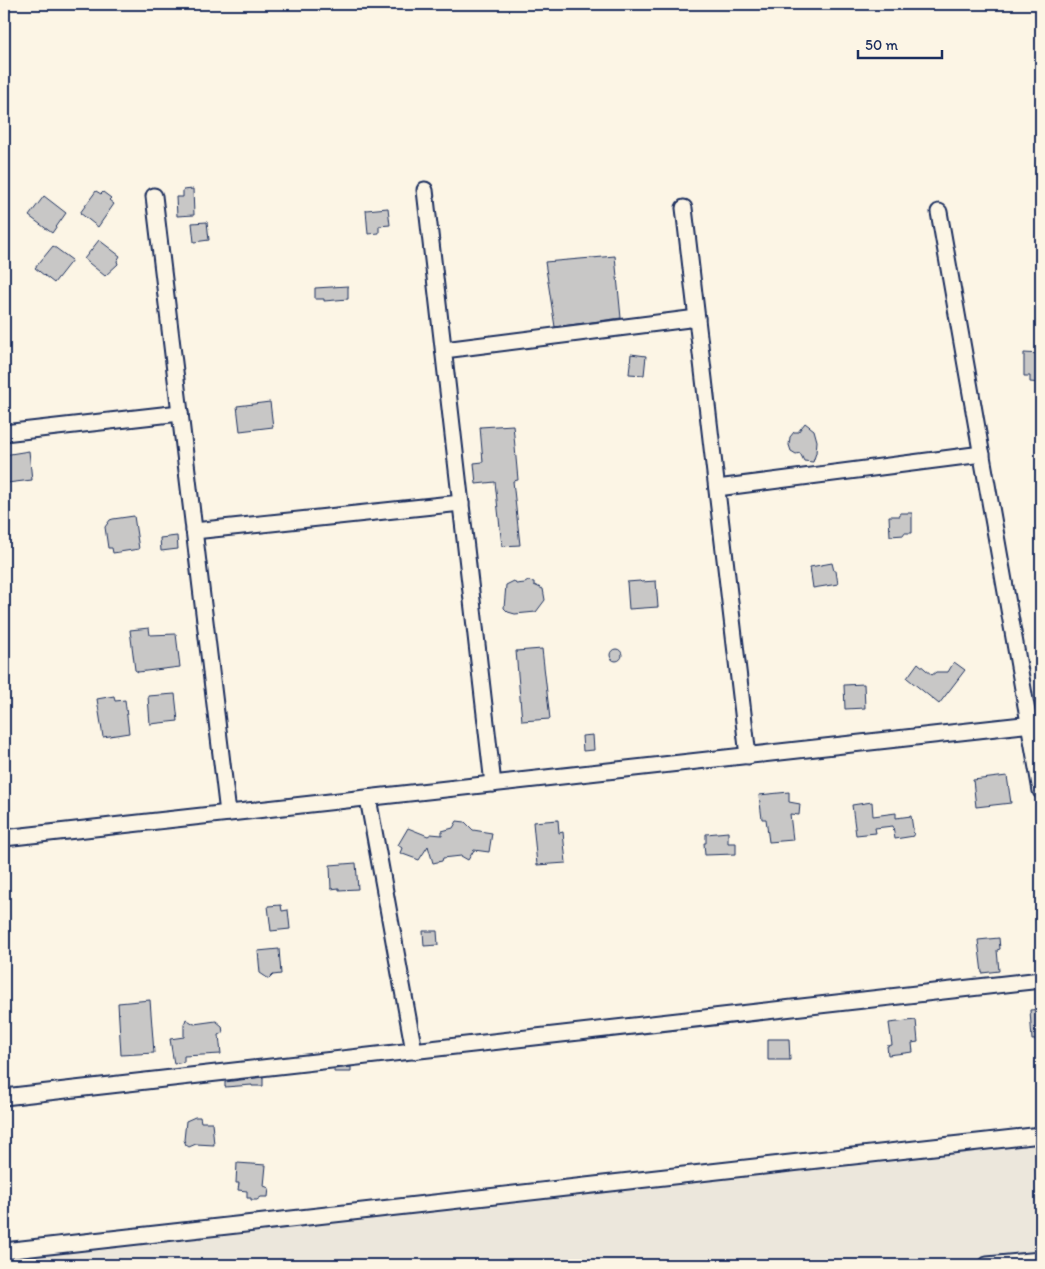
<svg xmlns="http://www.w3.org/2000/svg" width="1045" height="1269" viewBox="0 0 1045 1269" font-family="Itim,sans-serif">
<rect width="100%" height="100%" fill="#fcf5e5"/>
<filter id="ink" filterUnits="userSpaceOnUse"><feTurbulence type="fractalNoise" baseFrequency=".02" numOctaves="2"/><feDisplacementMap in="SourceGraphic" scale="10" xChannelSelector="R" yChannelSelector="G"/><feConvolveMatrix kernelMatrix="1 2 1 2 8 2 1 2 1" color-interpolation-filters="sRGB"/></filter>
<g filter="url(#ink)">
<!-- built -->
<path fill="#ece7dc" d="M 1041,1144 L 1041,1265 L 4,1265 L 4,1253 Z"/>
<!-- building -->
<g fill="#c8c7c6" stroke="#1b2f5e">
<path d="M 193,189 L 194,215 L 177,216 L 176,197 L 183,197 L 183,190 Z"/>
<path d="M 96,191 L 101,194 L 103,192 L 111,198 L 109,200 L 114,204 L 98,227 L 80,213 Z"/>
<path d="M 44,196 L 66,213 L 52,233 L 29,216 Z"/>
<path d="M 388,208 L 390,225 L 379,226 L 379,233 L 368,234 L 366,210 Z"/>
<path d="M 207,222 L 209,240 L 194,242 L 192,223 Z"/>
<path d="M 99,240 L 120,256 L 117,261 L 118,264 L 105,276 L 84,259 Z"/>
<path d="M 53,246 L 72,260 L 54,283 L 35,268 Z"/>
<path d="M 615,256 L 621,318 L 555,327 L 545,262 Z"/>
<path d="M 348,286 L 348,299 L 324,301 L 324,299 L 315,299 L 315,288 Z"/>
<path d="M 1024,353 L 1041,354 L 1041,383 L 1030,382 L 1030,376 L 1024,376 Z"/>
<path d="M 631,354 L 646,356 L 644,375 L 629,374 Z"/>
<path d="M 270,402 L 273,427 L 240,431 L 237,406 Z"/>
<path d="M 805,423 L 814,430 L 817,441 L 816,453 L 813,462 L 804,461 L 800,453 L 796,454 L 791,451 L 789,445 L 790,437 L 794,432 L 798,432 Z"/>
<path d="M 513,425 L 518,480 L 513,481 L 520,545 L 502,546 L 495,482 L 476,484 L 474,463 L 483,462 L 480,427 Z"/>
<path d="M 29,451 L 32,480 L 7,483 L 4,455 Z"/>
<path d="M 900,513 L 912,513 L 912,533 L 904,533 L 904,535 L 890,536 L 889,516 L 900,516 Z"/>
<path d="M 134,516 L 139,549 L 113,553 L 112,548 L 108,548 L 105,527 L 110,520 L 113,519 Z"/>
<path d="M 177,536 L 178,549 L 161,551 L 160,538 Z"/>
<path d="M 832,563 L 834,571 L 836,571 L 838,584 L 813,588 L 810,567 Z"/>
<path d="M 514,581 L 516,584 L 525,583 L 528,581 L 534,582 L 534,585 L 543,589 L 545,600 L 536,612 L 515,614 L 508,612 L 504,608 L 506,585 Z"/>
<path d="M 640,581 L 641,582 L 656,581 L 658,607 L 629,609 L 627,582 Z"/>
<path d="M 149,628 L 150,635 L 176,634 L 180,667 L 138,672 L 135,670 L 130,630 Z"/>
<circle cx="616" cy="655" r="6"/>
<path d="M 542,649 L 550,719 L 522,721 L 516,651 Z"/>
<path d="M 954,662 L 965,670 L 939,704 L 907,678 L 918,663 L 932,675 L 936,672 L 948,672 Z"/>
<path d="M 864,684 L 865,708 L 845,709 L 844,685 Z"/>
<path d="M 175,694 L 178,721 L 150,724 L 148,696 Z"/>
<path d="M 114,696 L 115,701 L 125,700 L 129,733 L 103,737 L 97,699 Z"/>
<path d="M 593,735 L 594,750 L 583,751 L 582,736 Z"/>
<path d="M 1007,776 L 1011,803 L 976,807 L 973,780 Z"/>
<path d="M 789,792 L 789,802 L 800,804 L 799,815 L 790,814 L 793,840 L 769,842 L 766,819 L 762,819 L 759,795 Z"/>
<path d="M 872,802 L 873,816 L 896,813 L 896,818 L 911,816 L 914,836 L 895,839 L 893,826 L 875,828 L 876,833 L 856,835 L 852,805 Z"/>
<path d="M 558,820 L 559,833 L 563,832 L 566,863 L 537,865 L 533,822 Z"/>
<path d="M 457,821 L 465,822 L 473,830 L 492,833 L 489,852 L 474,850 L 468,860 L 461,856 L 443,858 L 442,861 L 433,863 L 428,846 L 419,860 L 400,853 L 402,848 L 398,845 L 408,828 L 428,836 L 431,834 L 442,835 L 442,831 L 453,828 Z"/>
<path d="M 728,832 L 728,843 L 736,843 L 736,854 L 705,855 L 704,843 L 706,843 L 706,834 Z"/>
<path d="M 356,863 L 358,889 L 339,890 L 339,888 L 331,889 L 330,865 Z"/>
<path d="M 281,905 L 282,911 L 288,910 L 290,929 L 271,931 L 268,906 Z"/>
<path d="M 423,931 L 437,931 L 438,945 L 424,946 Z"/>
<path d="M 999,938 L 1000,949 L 997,950 L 999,971 L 982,973 L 978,940 Z"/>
<path d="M 279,949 L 281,974 L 273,975 L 269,979 L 260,973 L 258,951 Z"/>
<path d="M 150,1000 L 154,1053 L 121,1055 L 118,1003 Z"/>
<path d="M 1041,1009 L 1041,1039 L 1032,1040 L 1030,1010 Z"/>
<path d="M 186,1019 L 194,1024 L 216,1021 L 222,1026 L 223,1033 L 219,1035 L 221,1054 L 184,1056 L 184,1062 L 174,1064 L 170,1039 L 184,1037 L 184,1025 Z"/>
<path d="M 916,1020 L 918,1042 L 912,1043 L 913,1052 L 888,1055 L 887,1046 L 892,1045 L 889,1023 Z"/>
<path d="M 768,1039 L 789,1039 L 790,1060 L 768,1060 Z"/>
<path d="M 351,1067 L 351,1072 L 334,1072 L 334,1069 Z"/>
<path d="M 263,1077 L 263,1086 L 252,1086 L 252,1085 L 225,1087 L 225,1082 Z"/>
<path d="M 195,1117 L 200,1117 L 201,1122 L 212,1122 L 214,1145 L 196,1144 L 189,1147 L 186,1145 L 184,1140 L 186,1121 Z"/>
<path d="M 237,1163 L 266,1165 L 264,1186 L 269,1188 L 268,1197 L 261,1197 L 257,1200 L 251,1200 L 251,1198 L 247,1198 L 247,1191 L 238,1190 L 239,1183 L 236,1183 Z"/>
</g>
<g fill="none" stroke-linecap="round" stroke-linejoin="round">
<defs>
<g id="minor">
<path d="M 425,190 L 493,784"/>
<path d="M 154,196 L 228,813"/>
<path d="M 684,208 L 748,756"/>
<path d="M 939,212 L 1041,791"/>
<path d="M 444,350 L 697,318"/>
<path d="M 4,433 L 180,413"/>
<path d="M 717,488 L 982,454"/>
<path d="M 194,531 L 461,503"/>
<path d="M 368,798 L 414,1051"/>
<path d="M 4,838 L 1041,723"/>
<path d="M 4,1097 L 1041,980"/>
<path d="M 4,1251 L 1041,1135"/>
<path d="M 987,1265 L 1041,1260"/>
</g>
</defs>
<!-- minor casing -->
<use href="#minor" stroke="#1b2f5e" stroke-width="19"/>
<!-- minor -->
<use href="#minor" stroke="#fcf5e5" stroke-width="15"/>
</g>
</g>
<!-- margin -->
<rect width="1045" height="1269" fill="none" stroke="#fcf5e5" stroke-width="20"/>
<rect x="10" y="10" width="1025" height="1249" fill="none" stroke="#1b2f5e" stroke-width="2" filter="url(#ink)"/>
<!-- scale -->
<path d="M858 50v8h84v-8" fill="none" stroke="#1b2f5e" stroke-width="2.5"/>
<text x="865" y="50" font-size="15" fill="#1b2f5e" stroke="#fcf5e5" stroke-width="4" paint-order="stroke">50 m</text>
</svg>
